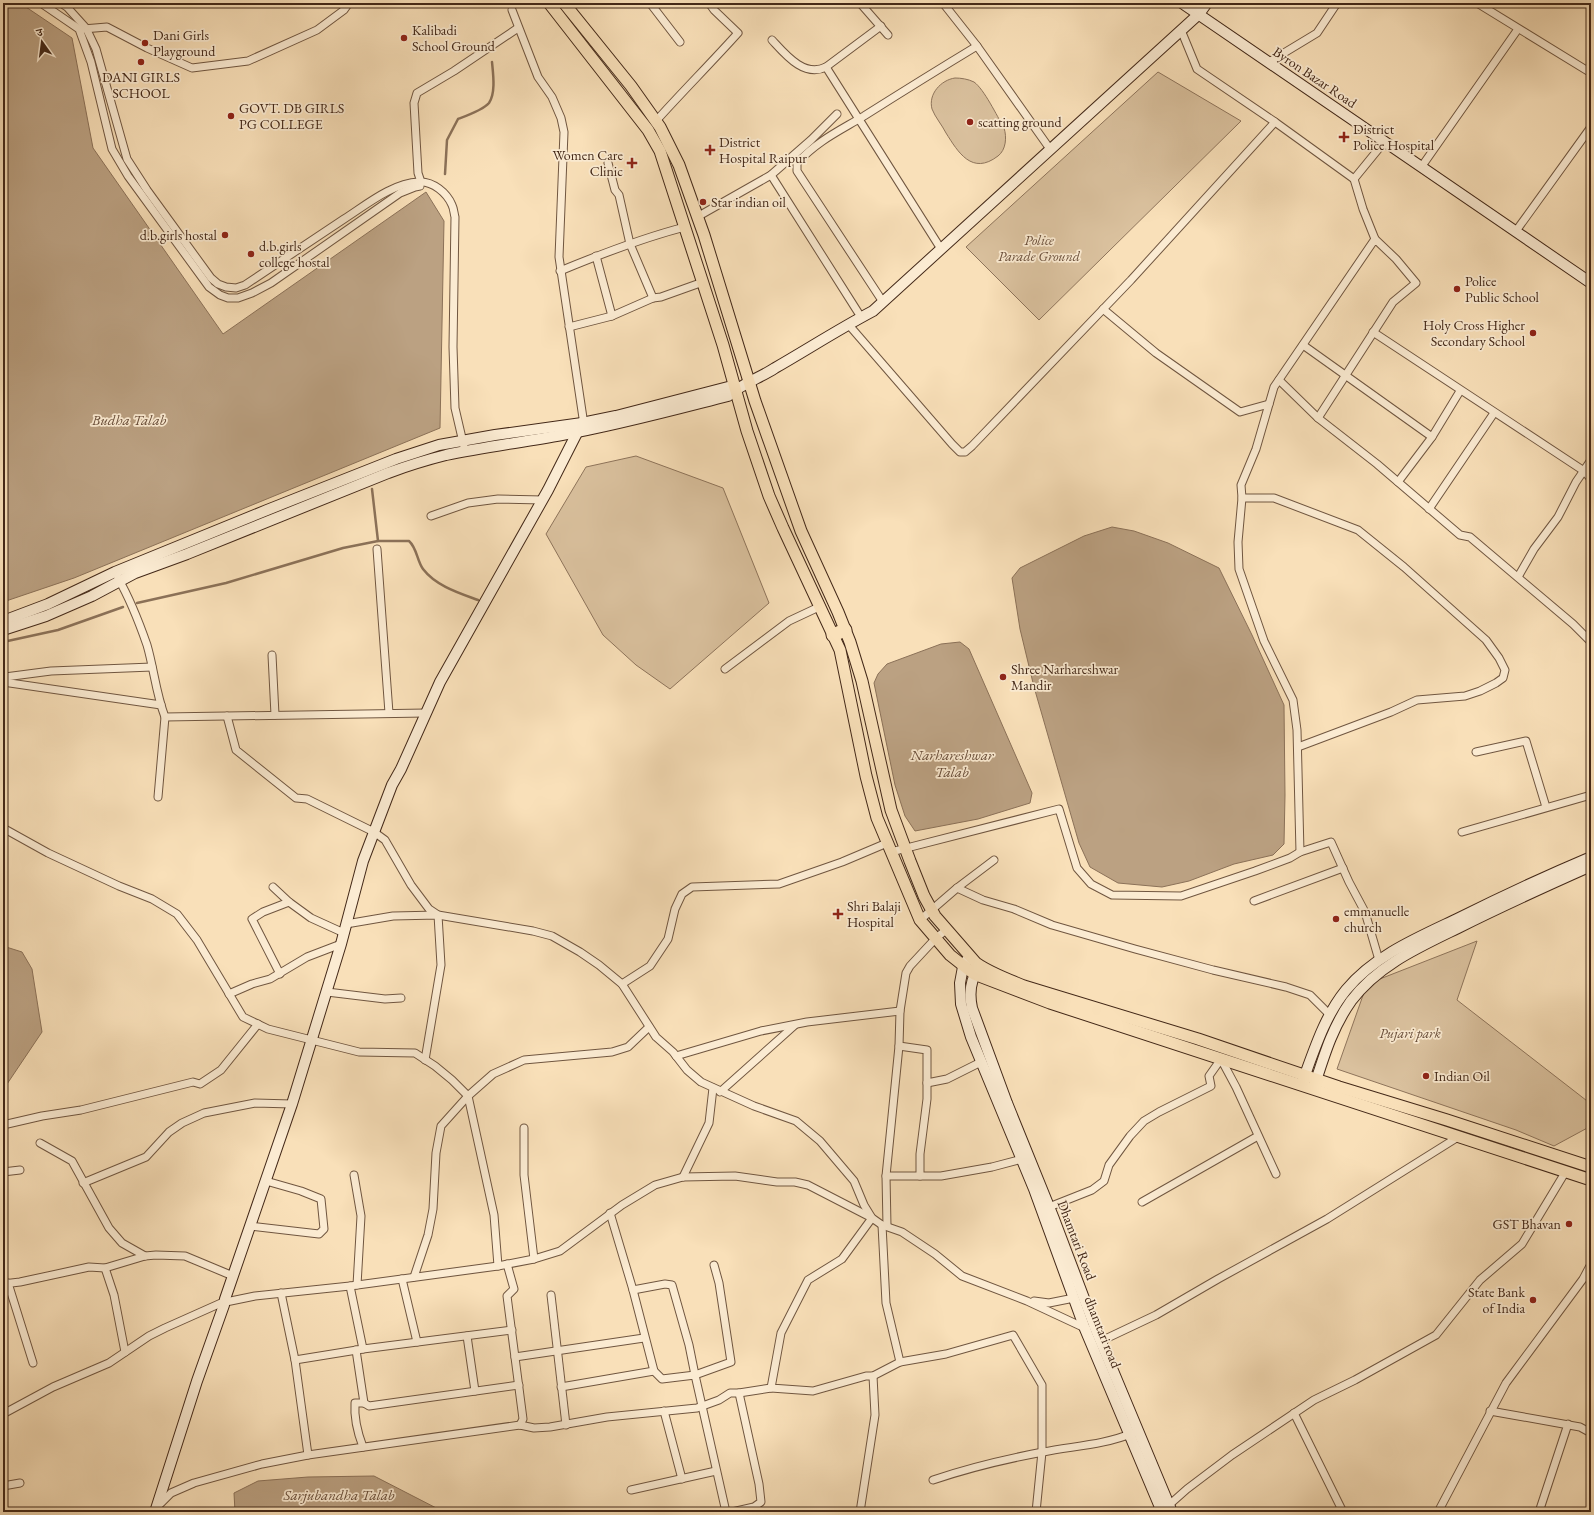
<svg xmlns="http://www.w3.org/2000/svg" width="1594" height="1515" viewBox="0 0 1594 1515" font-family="'EB Garamond','Noto Serif Devanagari',serif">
<rect width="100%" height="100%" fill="#f9e0b9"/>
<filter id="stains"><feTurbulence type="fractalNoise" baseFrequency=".005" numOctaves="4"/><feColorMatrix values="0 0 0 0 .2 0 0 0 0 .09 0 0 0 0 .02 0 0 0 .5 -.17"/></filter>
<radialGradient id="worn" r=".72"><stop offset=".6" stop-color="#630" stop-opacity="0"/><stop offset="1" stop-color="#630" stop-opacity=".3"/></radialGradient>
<!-- green -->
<g fill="#dac19e" stroke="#8e745b">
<path d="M 1158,72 L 1241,121 L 1039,320 L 966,247 Z"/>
<path d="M 955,78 C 961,78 968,79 974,82 C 984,89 997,116 1004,128 C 1007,137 1006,150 998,156 C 972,176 958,152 946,133 C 942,125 935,117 932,109 C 928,94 941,80 955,78 Z"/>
<path d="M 636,456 L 723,488 L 769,603 L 670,689 L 636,665 L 603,635 L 546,534 L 586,467 Z"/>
<path d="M 1477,941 L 1457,1000 L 1591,1104 L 1591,1126 L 1554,1146 L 1516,1130 L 1337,1069 L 1367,984 Z"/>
</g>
<!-- water -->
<g fill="#bba182" stroke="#8b7158">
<path d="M 3,3 L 20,3 L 72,38 L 93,148 L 223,334 L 426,192 L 444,221 L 440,428 L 74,578 L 3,602 Z"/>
<path d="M 1112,527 L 1134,531 L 1168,543 L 1219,568 L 1252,635 L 1284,705 L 1285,795 L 1284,844 L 1273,855 L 1234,864 L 1189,881 L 1162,887 L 1118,883 L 1090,867 L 1079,843 L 1034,687 L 1020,629 L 1012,578 L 1020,568 L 1084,536 Z"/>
<path d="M 960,642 L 969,649 L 1032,793 L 1030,803 L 978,819 L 915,831 L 905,816 L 895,785 L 874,683 L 878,674 L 887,664 L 941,644 Z"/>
<path d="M 3,946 L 22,952 L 32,969 L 42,1032 L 3,1090 Z"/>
<path d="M 374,1476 L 444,1512 L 235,1512 L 234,1493 L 258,1481 L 308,1477 Z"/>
</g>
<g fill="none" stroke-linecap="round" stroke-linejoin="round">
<!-- stream -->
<g stroke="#8b7158" stroke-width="2.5">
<path d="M 445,174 L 447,140 L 458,119 C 466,116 483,110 489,103 C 496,93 493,73 492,62"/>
<path d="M 372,489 L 378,541"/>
<path d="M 137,603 L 226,583 L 343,548 L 378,541 L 409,541 C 417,548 417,561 423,569 C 436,586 459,593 478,600"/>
<path d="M 3,642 L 58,630 L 123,607"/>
</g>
<defs>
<g id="street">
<path d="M 41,3 L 79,29 L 91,62 L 112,149 L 128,176 L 209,287 L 220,295 L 228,298 L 238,298 L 252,293 L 271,283 L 400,193 L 415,187 L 420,186"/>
<path d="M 61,3 L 67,7 L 86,28 L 96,49 L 127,159 L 147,190 L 211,278 L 218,284 L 226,287 L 236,288 L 245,285 C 278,263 311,241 344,219 C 366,205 392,183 419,182 C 433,181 447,193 452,205 C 454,209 454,214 455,217 L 453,347 L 455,408 L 465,451"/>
<path d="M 650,3 L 680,42"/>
<path d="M 860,3 L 888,35"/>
<path d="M 943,3 L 977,46 L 1050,149"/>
<path d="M 1477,3 L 1591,73"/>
<path d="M 512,10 L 538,77 L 552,97 L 561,118 L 564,132 L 559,257 L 583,418 L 582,423"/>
<path d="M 83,29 L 107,27 L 147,48 L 192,68 L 248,61 L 317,30 L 344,10 L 349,3"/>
<path d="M 1181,30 L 1197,69 L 1275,122 L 1354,179 L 1363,209 L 1375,239"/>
<path d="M 772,40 C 785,54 804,78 826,67 L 881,26"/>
<path d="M 1269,62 L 1317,33 L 1337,3"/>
<path d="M 826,67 L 941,249"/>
<path d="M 656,121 C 683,91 711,63 738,33 L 714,10 L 709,3"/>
<path d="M 608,163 L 615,190 L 619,195 L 630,244 L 653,298"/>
<path d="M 1422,166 L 1518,29"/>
<path d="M 771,175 L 861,317"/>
<path d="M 1354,179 L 1385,141"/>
<path d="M 421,182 L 418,173 L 414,103 L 417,93 L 454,71 L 518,28"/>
<path d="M 697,217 L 771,175 L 811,140 L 837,114"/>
<path d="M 1516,231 L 1591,127"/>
<path d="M 596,256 L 612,316"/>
<path d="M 560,271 C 601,254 642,238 685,227"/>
<path d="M 883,302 L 797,171 L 797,163 C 817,141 839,131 864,116 C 902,92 939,69 977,46"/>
<path d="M 1103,309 L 1156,353 L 1240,412 L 1269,404"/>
<path d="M 848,324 L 952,444 L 960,452 L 965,452 L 972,446 L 1131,280 L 1275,122"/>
<path d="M 569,327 L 612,316 L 653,298 L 661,297 L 703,282"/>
<path d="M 1373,332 L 1584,471 L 1591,479"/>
<path d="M 1303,345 L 1432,437"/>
<path d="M 1279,380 L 1318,418 L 1377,464 L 1460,535 L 1470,537 L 1573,624 L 1591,642"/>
<path d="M 1398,482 L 1432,437 L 1460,391"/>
<path d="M 1242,498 L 1274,498 L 1358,530 L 1404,567 L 1486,640 L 1499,658 L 1505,670 L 1503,678 L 1496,683 L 1480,691 L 1465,696 L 1417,700 L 1391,712 L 1298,747"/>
<path d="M 1429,509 L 1494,413"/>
<path d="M 431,516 L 468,503 L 498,499 L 543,500"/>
<path d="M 377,549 L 389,713"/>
<path d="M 1518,577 L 1534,549 L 1558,517 L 1576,482 L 1591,460"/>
<path d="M 118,578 C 130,599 139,622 147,645 C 154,669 156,694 165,717 L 426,713"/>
<path d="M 272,655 L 275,715"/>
<path d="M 725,669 L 789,621 L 821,606"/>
<path d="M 3,682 L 161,705"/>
<path d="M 3,684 L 5,677 L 51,671 L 152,667"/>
<path d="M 227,716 L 236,750 L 296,798 L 307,799 L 374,832 L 385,840 L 411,885 L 429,909 L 438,915 L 533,931 L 552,936 L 580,952 L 599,965 L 622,984 L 656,1037 L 673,1052 L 687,1070 L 701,1082 L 754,1106 L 796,1121 L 820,1141 L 854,1181 L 864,1205 L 872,1218 L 882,1225 L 902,1232 L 935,1254 L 962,1276 L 1027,1301 L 1087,1329"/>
<path d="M 1476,752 L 1526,741 L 1546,807"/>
<path d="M 158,797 L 165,717"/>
<path d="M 3,828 L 48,853 L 119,886 L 152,899 L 177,914 L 197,940 L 243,1017 L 268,1029 L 359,1052 L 415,1053 L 435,1066 L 452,1080 L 468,1096 L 494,1215 L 498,1266"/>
<path d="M 1462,832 L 1591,795"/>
<path d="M 891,852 L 1059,809 L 1077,868 L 1091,884 L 1112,895 L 1181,896 L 1255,871 L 1290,858 L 1300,852 L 1331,842 L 1349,882 L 1365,912 L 1379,960"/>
<path d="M 1300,852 L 1297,730 L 1293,700 L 1264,641 L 1239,569 L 1238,542 L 1242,498 L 1241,485 L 1256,449 L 1274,387 L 1375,239 L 1396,259 L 1416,283 L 1393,302 L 1318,418"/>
<path d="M 273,887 L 289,902 L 311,918 L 344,933"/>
<path d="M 957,888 L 983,900 L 1014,909 L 1052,925 L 1135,949 L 1213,970 L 1286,987 L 1310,995 L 1330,1015"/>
<path d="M 1254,901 L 1343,868"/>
<path d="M 920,920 L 957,888 L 994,860"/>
<path d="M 346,924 L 393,916 L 438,915 L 441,965 L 425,1060"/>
<path d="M 280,974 L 252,919 L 263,912 L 289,902"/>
<path d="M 622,984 L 650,966 L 668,939 L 675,909 L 682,894 L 692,887 L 779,884 L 842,862 L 887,843"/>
<path d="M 327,992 L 385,999 L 401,998"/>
<path d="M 229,994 L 252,984 L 270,979 L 307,957 L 341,944"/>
<path d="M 899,1046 L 927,1050 L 927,1099 L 920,1154 L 920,1176"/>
<path d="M 676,1056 L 761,1031 L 807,1022 L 900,1011"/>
<path d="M 927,1083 L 947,1079 L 981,1062"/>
<path d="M 720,1092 L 795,1025"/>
<path d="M 3,1125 L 42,1116 L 81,1110 L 193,1082 L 200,1084 L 221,1070 L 258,1024"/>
<path d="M 524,1128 L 524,1175 L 534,1259"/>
<path d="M 40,1143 L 72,1161 L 109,1228 L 122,1243 L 145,1256"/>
<path d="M 3,1172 L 20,1170"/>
<path d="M 354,1175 L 361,1216 L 357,1285"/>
<path d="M 886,1176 L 941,1176 L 992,1167 L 1022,1159"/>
<path d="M 683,1177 L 709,1123 L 713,1088"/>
<path d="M 83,1183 L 146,1157 L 169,1132 L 182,1123 L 204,1113 L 255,1103 L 292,1104"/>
<path d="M 1142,1202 L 1258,1136"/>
<path d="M 1049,1207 L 1092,1190 L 1104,1181 L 1109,1165 L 1130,1136 L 1144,1121 L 1159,1112 L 1211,1086 L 1209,1076 L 1221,1059 L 1236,1087 L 1276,1174"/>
<path d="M 610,1213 L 633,1290 L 654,1371 L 662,1379 L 695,1375 L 726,1512"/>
<path d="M 882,1225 L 886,1303 L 900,1362"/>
<path d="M 250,1226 L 319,1234 L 324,1229 L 321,1199 L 301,1191 L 266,1181"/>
<path d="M 887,1226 L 886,1176 L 899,1046 L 900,1011 L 906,973 L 910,966 L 936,938 L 946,930"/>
<path d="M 507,1264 L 514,1289 L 507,1296 L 523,1419 L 520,1425"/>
<path d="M 105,1268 L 114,1295 L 125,1352"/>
<path d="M 414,1277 L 428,1235 L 433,1209 L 436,1153 L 441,1126 L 468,1096 L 493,1074 L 524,1060 L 612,1052 L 628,1047 L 649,1027"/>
<path d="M 402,1279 L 417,1342"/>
<path d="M 8,1283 L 33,1363"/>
<path d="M 3,1284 L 20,1282 L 89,1267 L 105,1268 L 145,1256 L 156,1255 L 185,1256 L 233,1276"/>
<path d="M 350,1286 L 363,1349"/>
<path d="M 633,1290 L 665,1284 L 672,1285 L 689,1345 L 695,1375 L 731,1362 L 719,1283 L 714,1265"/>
<path d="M 281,1293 L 295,1360 L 308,1455"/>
<path d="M 551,1295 L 566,1425"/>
<path d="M 1034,1301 L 1049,1303 L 1074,1298"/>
<path d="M 467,1336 L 475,1391"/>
<path d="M 1101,1341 L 1156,1315 L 1218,1279 L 1327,1219 L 1458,1137"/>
<path d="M 356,1350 L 364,1403 L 369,1406 L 519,1385"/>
<path d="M 515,1357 L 644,1338"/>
<path d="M 295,1360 L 363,1349 L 512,1330"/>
<path d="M 561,1387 L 654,1371"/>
<path d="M 664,1411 L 682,1479"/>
<path d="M 1490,1411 L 1580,1427 L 1591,1433"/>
<path d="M 1294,1413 L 1343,1512"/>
<path d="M 3,1414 L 53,1387 L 109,1363 L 149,1336 L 165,1328 L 221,1303 L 255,1296 L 350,1286 L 498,1266 L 534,1259 L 560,1251 L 622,1205 L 655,1185 L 683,1177 L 735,1176 L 777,1182 L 795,1182 L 808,1185 L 872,1218 L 842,1259 L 808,1280 L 781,1333 L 771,1388 L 813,1391 L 866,1376 L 873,1376 L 900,1362 L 946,1354 L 1013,1335 L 1042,1385 L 1042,1452 L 1036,1512"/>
<path d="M 363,1447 C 358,1434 354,1417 355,1403 L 364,1403"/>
<path d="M 933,1480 C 968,1468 1006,1459 1043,1452 C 1073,1446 1104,1445 1133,1433"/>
<path d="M 3,1486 L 20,1483"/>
<path d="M 631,1490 L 716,1471"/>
<path d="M 1169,1505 L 1187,1489 L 1232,1455 L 1314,1400 L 1355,1380 L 1436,1335 L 1480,1280 L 1522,1244 L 1566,1171"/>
<path d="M 157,1507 L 171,1493 L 194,1483 L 262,1464 L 308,1455 L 520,1425 L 534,1428 L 550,1427 L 607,1417 L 697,1408 L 719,1400 L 730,1393 L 739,1393 L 771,1388"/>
<path d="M 732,1512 L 754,1507 L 761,1502 L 759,1484 L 739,1393"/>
<path d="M 860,1512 L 875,1415 L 873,1376"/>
<path d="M 1438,1512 L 1506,1383 L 1583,1279 L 1591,1264"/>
<path d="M 1539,1512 L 1568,1424"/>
</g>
<g id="secondary">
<path d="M 1182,3 L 1591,283"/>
<path d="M 3,621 L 48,604 L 115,572 L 267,510 L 396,459 L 439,445 L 495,435 L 582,423 L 616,416 L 728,387 L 736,389"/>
<path d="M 3,630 L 46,616 L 92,596 L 135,573 L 187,554 L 388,473 C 407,466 426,460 446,455 C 484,447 524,442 562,435 C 618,425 673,410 728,396 C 741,384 760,378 775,368 C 808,349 839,329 873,311 L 1199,14 L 1207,3"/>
<path d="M 967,960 L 963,967 L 960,983 L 961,1004 L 971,1037 L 1034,1189 L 1085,1329 L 1162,1512"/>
<path d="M 979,968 C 970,980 969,994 972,1008 L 1007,1103 L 1054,1219 L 1096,1330 L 1172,1512"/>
<path d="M 1302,1083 C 1314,1051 1324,1017 1346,990 C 1374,956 1417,938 1457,919 C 1501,897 1546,876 1591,857"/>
<path d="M 1314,1087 C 1324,1056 1332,1028 1351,1001 C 1378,965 1419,947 1458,928 C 1502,906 1546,886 1591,866"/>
<path d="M 155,1512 L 197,1381 L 224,1305 L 225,1299 L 292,1104 L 341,944 L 363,861 L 392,785 L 401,769 L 440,682 L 548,490 L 582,423"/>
</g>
<g id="primary">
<path d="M 549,3 L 648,130 L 660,151 L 723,345 L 747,431 L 769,496 L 783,528 L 840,650 L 866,776 L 877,818 L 920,920 L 950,955 L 974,974 L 1050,1003 L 1591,1180"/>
<path d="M 564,3 L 631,86 L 660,127 L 679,165 L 704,235 L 755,401 L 801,531 L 838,612 L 850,642 L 862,681 L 891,810 L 910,861 L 924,896 L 935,916 L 976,963 C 990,973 1007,979 1024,986 L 1198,1039 L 1339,1087 L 1447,1120 L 1591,1167"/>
</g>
<path id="highway" d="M 833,635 L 845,630"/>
</defs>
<!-- street casing -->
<use href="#street" stroke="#705640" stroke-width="9"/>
<!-- secondary casing -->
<use href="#secondary" stroke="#432818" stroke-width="12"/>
<!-- primary casing -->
<use href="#primary" stroke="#432818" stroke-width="13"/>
<!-- highway casing -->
<use href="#highway" stroke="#432818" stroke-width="15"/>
<!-- street -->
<use href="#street" stroke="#fbebd2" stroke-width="7"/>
<!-- secondary -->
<use href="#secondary" stroke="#fbebd2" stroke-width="10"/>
<!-- primary -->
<use href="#primary" stroke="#f9e0b9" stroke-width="11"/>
<!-- highway -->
<use href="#highway" stroke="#f9e0b9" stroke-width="13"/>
</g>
<!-- markers -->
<g fill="#8f2418" stroke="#fbebd2" stroke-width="1.5">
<circle cx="404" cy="38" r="4"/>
<circle cx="145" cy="43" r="4"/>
<circle cx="141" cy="62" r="4"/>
<circle cx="231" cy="116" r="4"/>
<circle cx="970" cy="122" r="4"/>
<path d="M1342 131h4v4h4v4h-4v4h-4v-4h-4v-4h4z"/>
<path d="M708 144h4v4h4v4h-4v4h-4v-4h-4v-4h4z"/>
<path d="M630 157h4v4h4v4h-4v4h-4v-4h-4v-4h4z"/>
<circle cx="703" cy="202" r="4"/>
<circle cx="225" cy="235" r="4"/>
<circle cx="251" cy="254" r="4"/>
<circle cx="1457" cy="289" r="4"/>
<circle cx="1533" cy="333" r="4"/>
<circle cx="1003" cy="677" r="4"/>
<path d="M836 908h4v4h4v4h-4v4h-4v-4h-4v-4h4z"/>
<circle cx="1336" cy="919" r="4"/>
<circle cx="1426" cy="1076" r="4"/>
<circle cx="1569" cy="1224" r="4"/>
<circle cx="1533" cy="1300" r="4"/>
</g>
<g text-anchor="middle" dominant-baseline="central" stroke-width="3.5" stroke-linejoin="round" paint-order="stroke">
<!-- poi labels -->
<g font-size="14" fill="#432818" stroke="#fbebd2" text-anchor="start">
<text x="412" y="30">Kalibadi<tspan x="412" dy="16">School Ground</tspan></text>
<text x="153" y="35">Dani Girls<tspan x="153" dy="16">Playground</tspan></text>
<text x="141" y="77" text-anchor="middle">DANI GIRLS<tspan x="141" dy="16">SCHOOL</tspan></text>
<text x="239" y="108">GOVT. DB GIRLS<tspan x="239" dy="16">PG COLLEGE</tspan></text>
<text x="978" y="122">scatting ground</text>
<text x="1353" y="129">District<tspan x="1353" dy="16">Police Hospital</tspan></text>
<text x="719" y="142">District<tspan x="719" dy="16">Hospital Raipur</tspan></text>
<text x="623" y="155" text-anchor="end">Women Care<tspan x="623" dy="16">Clinic</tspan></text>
<text x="711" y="202">Star indian oil</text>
<text x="217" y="235" text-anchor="end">d.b.girls hostal</text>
<text x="259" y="246">d.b.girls<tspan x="259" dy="16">college hostal</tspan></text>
<text x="1465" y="281">Police<tspan x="1465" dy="16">Public School</tspan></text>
<text x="1525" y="325" text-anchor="end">Holy Cross Higher<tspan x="1525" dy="16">Secondary School</tspan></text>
<text x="1011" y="669">Shree Narhareshwar<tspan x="1011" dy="16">Mandir</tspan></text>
<text x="847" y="906">Shri Balaji<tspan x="847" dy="16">Hospital</tspan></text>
<text x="1344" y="911">emmanuelle<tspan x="1344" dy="16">church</tspan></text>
<text x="1434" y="1076">Indian Oil</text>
<text x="1561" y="1224" text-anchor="end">GST Bhavan</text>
<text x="1525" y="1292" text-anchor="end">State Bank<tspan x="1525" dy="16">of India</tspan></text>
</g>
<!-- street labels -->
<g font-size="14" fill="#432818" stroke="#fbebd2">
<text transform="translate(1315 77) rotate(34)">Byron Bazar Road</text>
<text transform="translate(1077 1240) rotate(69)">Dhamtari Road</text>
<text transform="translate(1103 1332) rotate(68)">dhamtari road</text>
</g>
<!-- park labels -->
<g font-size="14" font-style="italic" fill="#694e3a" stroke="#fbebd2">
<text x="1039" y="240">Police<tspan x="1039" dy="16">Parade Ground</tspan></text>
<text x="1410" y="1033">Pujari park</text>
</g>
<!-- water labels -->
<g font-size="15" font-style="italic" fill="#674c38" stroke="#fbebd2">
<text x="129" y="419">Budha Talab</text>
<text x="952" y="754">Narhareshwar<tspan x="952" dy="17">Talab</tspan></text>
<text x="339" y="1494">Sarjubandha Talab</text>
</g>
</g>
<!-- margin -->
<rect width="1594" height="1515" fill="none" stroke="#f9e0b9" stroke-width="16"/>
<rect x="4" y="4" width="1586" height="1507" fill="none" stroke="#432818" stroke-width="2"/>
<rect x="8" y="8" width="1578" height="1499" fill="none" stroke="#432818"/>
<!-- north arrow -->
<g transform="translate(42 42) rotate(346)" stroke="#fbebd2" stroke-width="3" paint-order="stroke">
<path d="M0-3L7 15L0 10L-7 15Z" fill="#432818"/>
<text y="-6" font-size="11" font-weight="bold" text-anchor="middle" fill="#432818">उ</text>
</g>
<rect width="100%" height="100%" filter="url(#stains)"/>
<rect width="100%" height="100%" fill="url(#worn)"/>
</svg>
